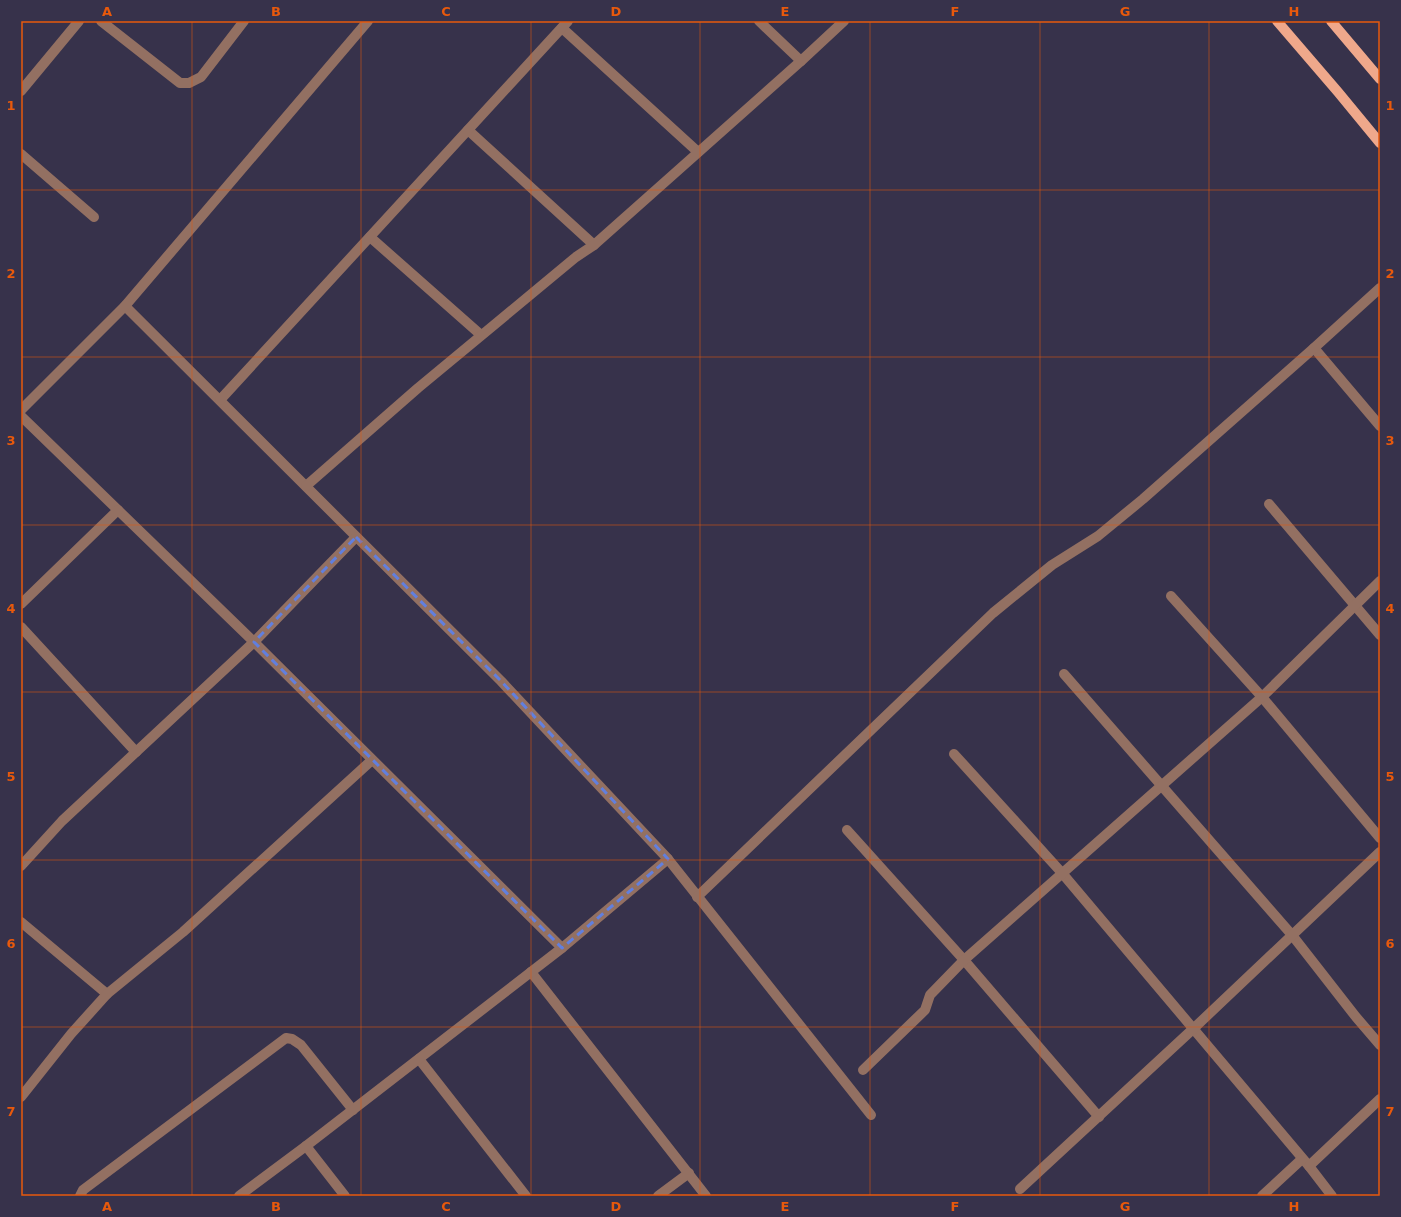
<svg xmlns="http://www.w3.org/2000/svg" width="1401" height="1217" viewBox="0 0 1401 1217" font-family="'DejaVu Sans',sans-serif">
<rect width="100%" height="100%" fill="#37324b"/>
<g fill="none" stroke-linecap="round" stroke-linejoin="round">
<!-- minor -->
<g stroke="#937062" stroke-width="10">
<path d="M 101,21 L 180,83 L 189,83 L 201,77 L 244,21"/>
<path d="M 759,21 L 801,61"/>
<path d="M 562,28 L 698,152"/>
<path d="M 21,91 L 79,21"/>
<path d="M 468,130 L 594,245"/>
<path d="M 21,154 L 94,217"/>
<path d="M 370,237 L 481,335"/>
<path d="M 125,306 L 501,681 L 668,859 L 871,1115"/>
<path d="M 1314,348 L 1380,426"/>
<path d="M 220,400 L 568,21"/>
<path d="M 21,410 L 125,306 L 368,21"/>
<path d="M 21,416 L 254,642 L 562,948"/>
<path d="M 306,486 L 418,388 L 576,257 L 594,245 L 801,61 L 844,21"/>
<path d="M 1269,504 L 1380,635"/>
<path d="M 1171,596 L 1262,697 L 1380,838"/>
<path d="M 21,604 L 118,510"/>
<path d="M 21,627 L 136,752"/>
<path d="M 1064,674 L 1292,935 L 1356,1017 L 1380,1045"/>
<path d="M 954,754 L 1062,873 L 1309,1166 L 1332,1196"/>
<path d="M 847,830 L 964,960 L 1099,1117"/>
<path d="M 21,866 L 62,821 L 254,642 L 356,537"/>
<path d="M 697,897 L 993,613 L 1052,565 L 1098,536 L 1143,499 L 1314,348 L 1380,288"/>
<path d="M 21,922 L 107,994"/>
<path d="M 531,972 L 706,1196"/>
<path d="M 419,1059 L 526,1196"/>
<path d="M 863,1070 L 925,1010 L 930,995 L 964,960 L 1262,697 L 1380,581"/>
<path d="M 21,1097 L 71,1034 L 107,994 L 183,932 L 372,760"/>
<path d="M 306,1146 L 345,1196"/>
<path d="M 1309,1166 L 1380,1099"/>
<path d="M 1020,1189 L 1193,1029 L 1380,852"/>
<path d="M 80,1196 L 83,1190 L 286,1038 L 292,1039 L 301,1045 L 353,1110"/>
<path d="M 239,1196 L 306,1146 L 562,948 L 668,859"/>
<path d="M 658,1196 L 689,1173"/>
<path d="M 1262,1196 L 1302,1159"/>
</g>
<!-- major -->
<g stroke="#efa88b" stroke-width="10">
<path d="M 1277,21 L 1338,92 L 1380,143"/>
<path d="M 1331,21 L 1380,79"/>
</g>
</g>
<!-- marked area -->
<path fill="none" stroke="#617fdf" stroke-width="3" stroke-dasharray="8 5" stroke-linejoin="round" d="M 356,537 L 501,681 L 668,859 L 562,948 L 254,642 Z"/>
<!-- grid -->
<path fill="none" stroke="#e8590c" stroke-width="1" stroke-opacity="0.55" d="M 192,21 L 192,1196M 361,21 L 361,1196M 531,21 L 531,1196M 700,21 L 700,1196M 870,21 L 870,1196M 1040,21 L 1040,1196M 1209,21 L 1209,1196M 21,190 L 1380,190M 21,357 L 1380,357M 21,525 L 1380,525M 21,692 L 1380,692M 21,860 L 1380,860M 21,1027 L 1380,1027"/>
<!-- border -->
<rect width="1401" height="1217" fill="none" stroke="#37324b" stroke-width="44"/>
<rect x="22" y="22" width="1357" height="1173" fill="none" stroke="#e8590c" stroke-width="1.5"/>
<g font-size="13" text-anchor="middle" font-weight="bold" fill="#e8590c">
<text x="107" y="16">A</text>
<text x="276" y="16">B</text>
<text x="446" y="16">C</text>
<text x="616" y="16">D</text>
<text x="785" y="16">E</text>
<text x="955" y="16">F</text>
<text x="1125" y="16">G</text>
<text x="1294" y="16">H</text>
<text x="11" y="110">1</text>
<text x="1390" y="110">1</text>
<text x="11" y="278">2</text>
<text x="1390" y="278">2</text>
<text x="11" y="445">3</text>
<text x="1390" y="445">3</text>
<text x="11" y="613">4</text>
<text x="1390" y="613">4</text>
<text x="11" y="781">5</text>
<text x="1390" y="781">5</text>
<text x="11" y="948">6</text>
<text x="1390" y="948">6</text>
<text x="11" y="1116">7</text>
<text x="1390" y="1116">7</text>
<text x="107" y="1211">A</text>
<text x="276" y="1211">B</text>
<text x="446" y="1211">C</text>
<text x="616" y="1211">D</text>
<text x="785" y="1211">E</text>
<text x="955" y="1211">F</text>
<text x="1125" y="1211">G</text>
<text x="1294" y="1211">H</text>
</g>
</svg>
